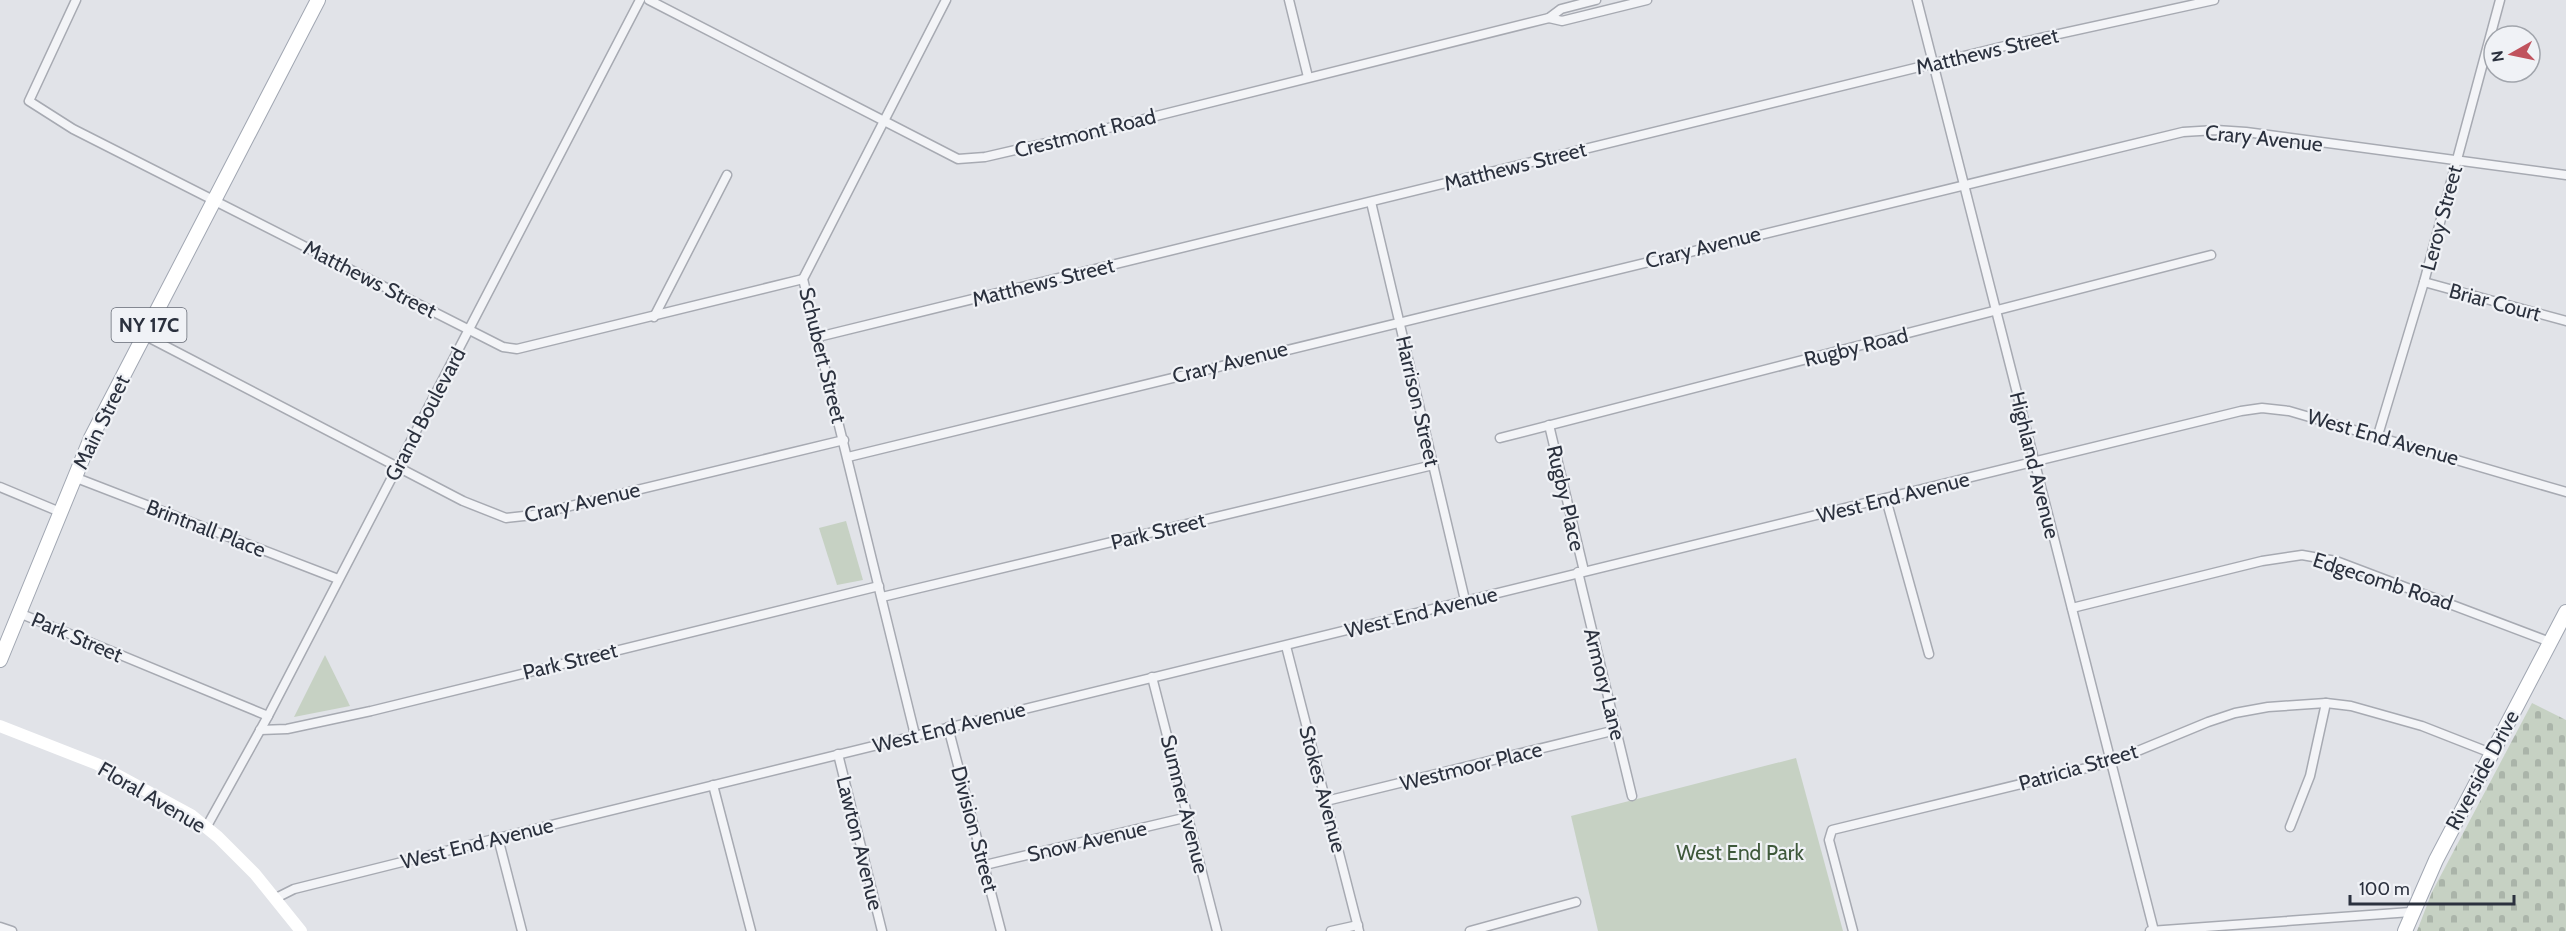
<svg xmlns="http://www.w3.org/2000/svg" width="2566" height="931" viewBox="0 0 2566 931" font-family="Cabin,sans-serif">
<defs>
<pattern id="cemetery-stones" width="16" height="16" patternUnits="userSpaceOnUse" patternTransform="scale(1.5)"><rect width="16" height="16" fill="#c6d1c3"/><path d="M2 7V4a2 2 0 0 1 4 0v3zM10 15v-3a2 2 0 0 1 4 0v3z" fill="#aab4a9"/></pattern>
</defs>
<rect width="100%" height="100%" fill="#e1e3e8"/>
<!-- green -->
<g fill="#c6d1c3">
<path d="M 846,521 L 863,580 L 837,585 L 819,528 Z"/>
<path d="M 325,655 L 350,706 L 294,717 Z"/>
<path d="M 1796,758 L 1843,931 L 1598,931 L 1571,816 Z"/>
</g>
<!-- cemetery -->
<path fill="url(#cemetery-stones)" d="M 2532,703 L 2566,720 L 2566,931 L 2417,931 L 2432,892 Z"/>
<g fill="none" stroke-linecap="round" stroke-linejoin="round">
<defs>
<g id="street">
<path d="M 76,0 L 29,101 L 73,129 L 503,347 L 517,349 L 803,279"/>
<path d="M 649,0 L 958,159 L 985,157 L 1068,138 L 1549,18 L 1561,9 L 1596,0"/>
<path d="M 1289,0 L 1308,77"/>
<path d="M 1917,0 L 2154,931"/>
<path d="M 1549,18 L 1562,21 L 1647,0"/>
<path d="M 1371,202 L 1465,600"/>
<path d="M 2424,282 L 2566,321"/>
<path d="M 654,317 L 727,175"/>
<path d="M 144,335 L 463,501 L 506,518 L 533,515 L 844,440"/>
<path d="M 818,337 L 2009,45 L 2214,0"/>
<path d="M 1549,425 L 1584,571"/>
<path d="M 2378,435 L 2424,282 L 2500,0"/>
<path d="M 1500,438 L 2211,255"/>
<path d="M 848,457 L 2183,132 L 2216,130 L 2246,132 L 2566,175"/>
<path d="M 74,477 L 338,579"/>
<path d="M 0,487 L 60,512"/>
<path d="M 1886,499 L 1929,654"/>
<path d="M 1578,572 L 1632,796"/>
<path d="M 882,597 L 1433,465"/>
<path d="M 2072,608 L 2262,561 L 2302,555 L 2336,561 L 2550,642"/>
<path d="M 19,613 L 268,716"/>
<path d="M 1286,646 L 1359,931"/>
<path d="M 1152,677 L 1217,931"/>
<path d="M 948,727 L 1001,931"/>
<path d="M 260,730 L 287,729 L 371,711 L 879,586"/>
<path d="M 915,735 L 803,279 L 946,0"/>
<path d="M 838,754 L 882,931"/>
<path d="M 713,785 L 751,931"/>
<path d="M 1326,801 L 1616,730"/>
<path d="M 207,826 L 268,716 L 640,0"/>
<path d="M 2290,827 L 2310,776 L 2326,703"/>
<path d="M 498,838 L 522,931"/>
<path d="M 985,865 L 1188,817"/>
<path d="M 276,898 L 294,889 L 498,838 L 2241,411 L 2262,408 L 2289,411 L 2566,492"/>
<path d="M 0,927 L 12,931"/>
<path d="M 1331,931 L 1358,925"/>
<path d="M 1470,931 L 1576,902"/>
<path d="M 1853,931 L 1829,840 L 1832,830 L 2111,762 L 2208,722 L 2235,713 L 2268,707 L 2326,703 L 2351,706 L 2422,726 L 2491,753"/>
<path d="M 2150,931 L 2411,912"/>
</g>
<g id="primary">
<path d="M 0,660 L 91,438 L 318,0"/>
<path d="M 2405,931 L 2436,860 L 2566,612"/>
</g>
</defs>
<!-- street casing -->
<use href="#street" stroke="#a7aab2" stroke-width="11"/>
<!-- primary casing -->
<use href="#primary" stroke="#a1a7b2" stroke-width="16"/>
<!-- street -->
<use href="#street" stroke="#f3f4f7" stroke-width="8"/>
<!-- secondary -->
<path stroke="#fff" stroke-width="12" d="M 0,726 L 97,764 L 191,815 L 218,837 L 255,874 L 301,931"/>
<!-- primary -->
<use href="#primary" stroke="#fff" stroke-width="14"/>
</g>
<g text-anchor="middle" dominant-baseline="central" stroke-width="4.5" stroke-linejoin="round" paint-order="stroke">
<!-- shield labels -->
<rect fill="#f0f2f6" stroke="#666b75" stroke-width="1.5" x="111.5" y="308" width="75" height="34" rx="4.5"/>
<g font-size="20" font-weight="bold" fill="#2b313e">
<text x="149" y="325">NY 17C</text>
</g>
<!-- street labels -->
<g font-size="21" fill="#2b313e" stroke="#f0f2f6">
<text transform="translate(1987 51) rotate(-13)">Matthews Street</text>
<text transform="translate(1085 133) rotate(-14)">Crestmont Road</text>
<text transform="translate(2264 138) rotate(6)">Crary Avenue</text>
<text transform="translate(1515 166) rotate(-14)">Matthews Street</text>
<text transform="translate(2441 218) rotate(-75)">Leroy Street</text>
<text transform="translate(1703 247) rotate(-14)">Crary Avenue</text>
<text transform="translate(370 279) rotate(27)">Matthews Street</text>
<text transform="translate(1043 282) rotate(-14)">Matthews Street</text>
<text transform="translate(2495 302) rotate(15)">Briar Court</text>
<text transform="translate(1856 347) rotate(-14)">Rugby Road</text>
<text transform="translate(823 355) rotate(76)">Schubert Street</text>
<text transform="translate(1230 362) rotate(-14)">Crary Avenue</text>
<text transform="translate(1418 401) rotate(77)">Harrison Street</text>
<text transform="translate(425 414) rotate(-62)">Grand Boulevard</text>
<text transform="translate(101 422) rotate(-64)">Main Street</text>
<text transform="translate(2383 437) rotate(16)">West End Avenue</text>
<text transform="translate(2035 465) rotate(76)">Highland Avenue</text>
<text transform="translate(1893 497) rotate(-14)">West End Avenue</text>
<text transform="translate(1566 498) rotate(77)">Rugby Place</text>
<text transform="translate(582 502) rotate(-13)">Crary Avenue</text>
<text transform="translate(206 528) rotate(21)">Brintnall Place</text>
<text transform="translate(1158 531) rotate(-14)">Park Street</text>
<text transform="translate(2383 581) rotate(18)">Edgecomb Road</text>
<text transform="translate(1421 612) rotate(-14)">West End Avenue</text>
<text transform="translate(77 637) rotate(23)">Park Street</text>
<text transform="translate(570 661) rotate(-14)">Park Street</text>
<text transform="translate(1605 684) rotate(76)">Armory Lane</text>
<text transform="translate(949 727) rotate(-14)">West End Avenue</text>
<text transform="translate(1471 766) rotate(-14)">Westmoor Place</text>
<text transform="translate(2078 767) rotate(-16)">Patricia Street</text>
<text transform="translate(2482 770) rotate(-62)">Riverside Drive</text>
<text transform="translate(1323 789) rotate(75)">Stokes Avenue</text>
<text transform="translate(152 797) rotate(30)">Floral Avenue</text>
<text transform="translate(1185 804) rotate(76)">Sumner Avenue</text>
<text transform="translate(975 829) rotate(75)">Division Street</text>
<text transform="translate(1087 841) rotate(-13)">Snow Avenue</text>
<text transform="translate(477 843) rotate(-14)">West End Avenue</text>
<text transform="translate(860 843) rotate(76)">Lawton Avenue</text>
</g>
<!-- park labels -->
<g font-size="21" fill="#3e583a" stroke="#f0f2f6">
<text x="1740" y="852">West End Park</text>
</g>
</g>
<!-- north arrow -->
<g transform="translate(2512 54) rotate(261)"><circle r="28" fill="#f0f2f6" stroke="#a1a5ac" stroke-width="1.5"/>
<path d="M0-4.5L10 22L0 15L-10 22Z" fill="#c0525d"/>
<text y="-9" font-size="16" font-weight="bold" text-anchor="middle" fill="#2b313e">N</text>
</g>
<!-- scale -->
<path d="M2350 895v9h164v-9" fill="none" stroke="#2b313e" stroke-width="3"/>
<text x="2359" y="895" font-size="18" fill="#2b313e" stroke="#f0f2f6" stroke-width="4.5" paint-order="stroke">100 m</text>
</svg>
